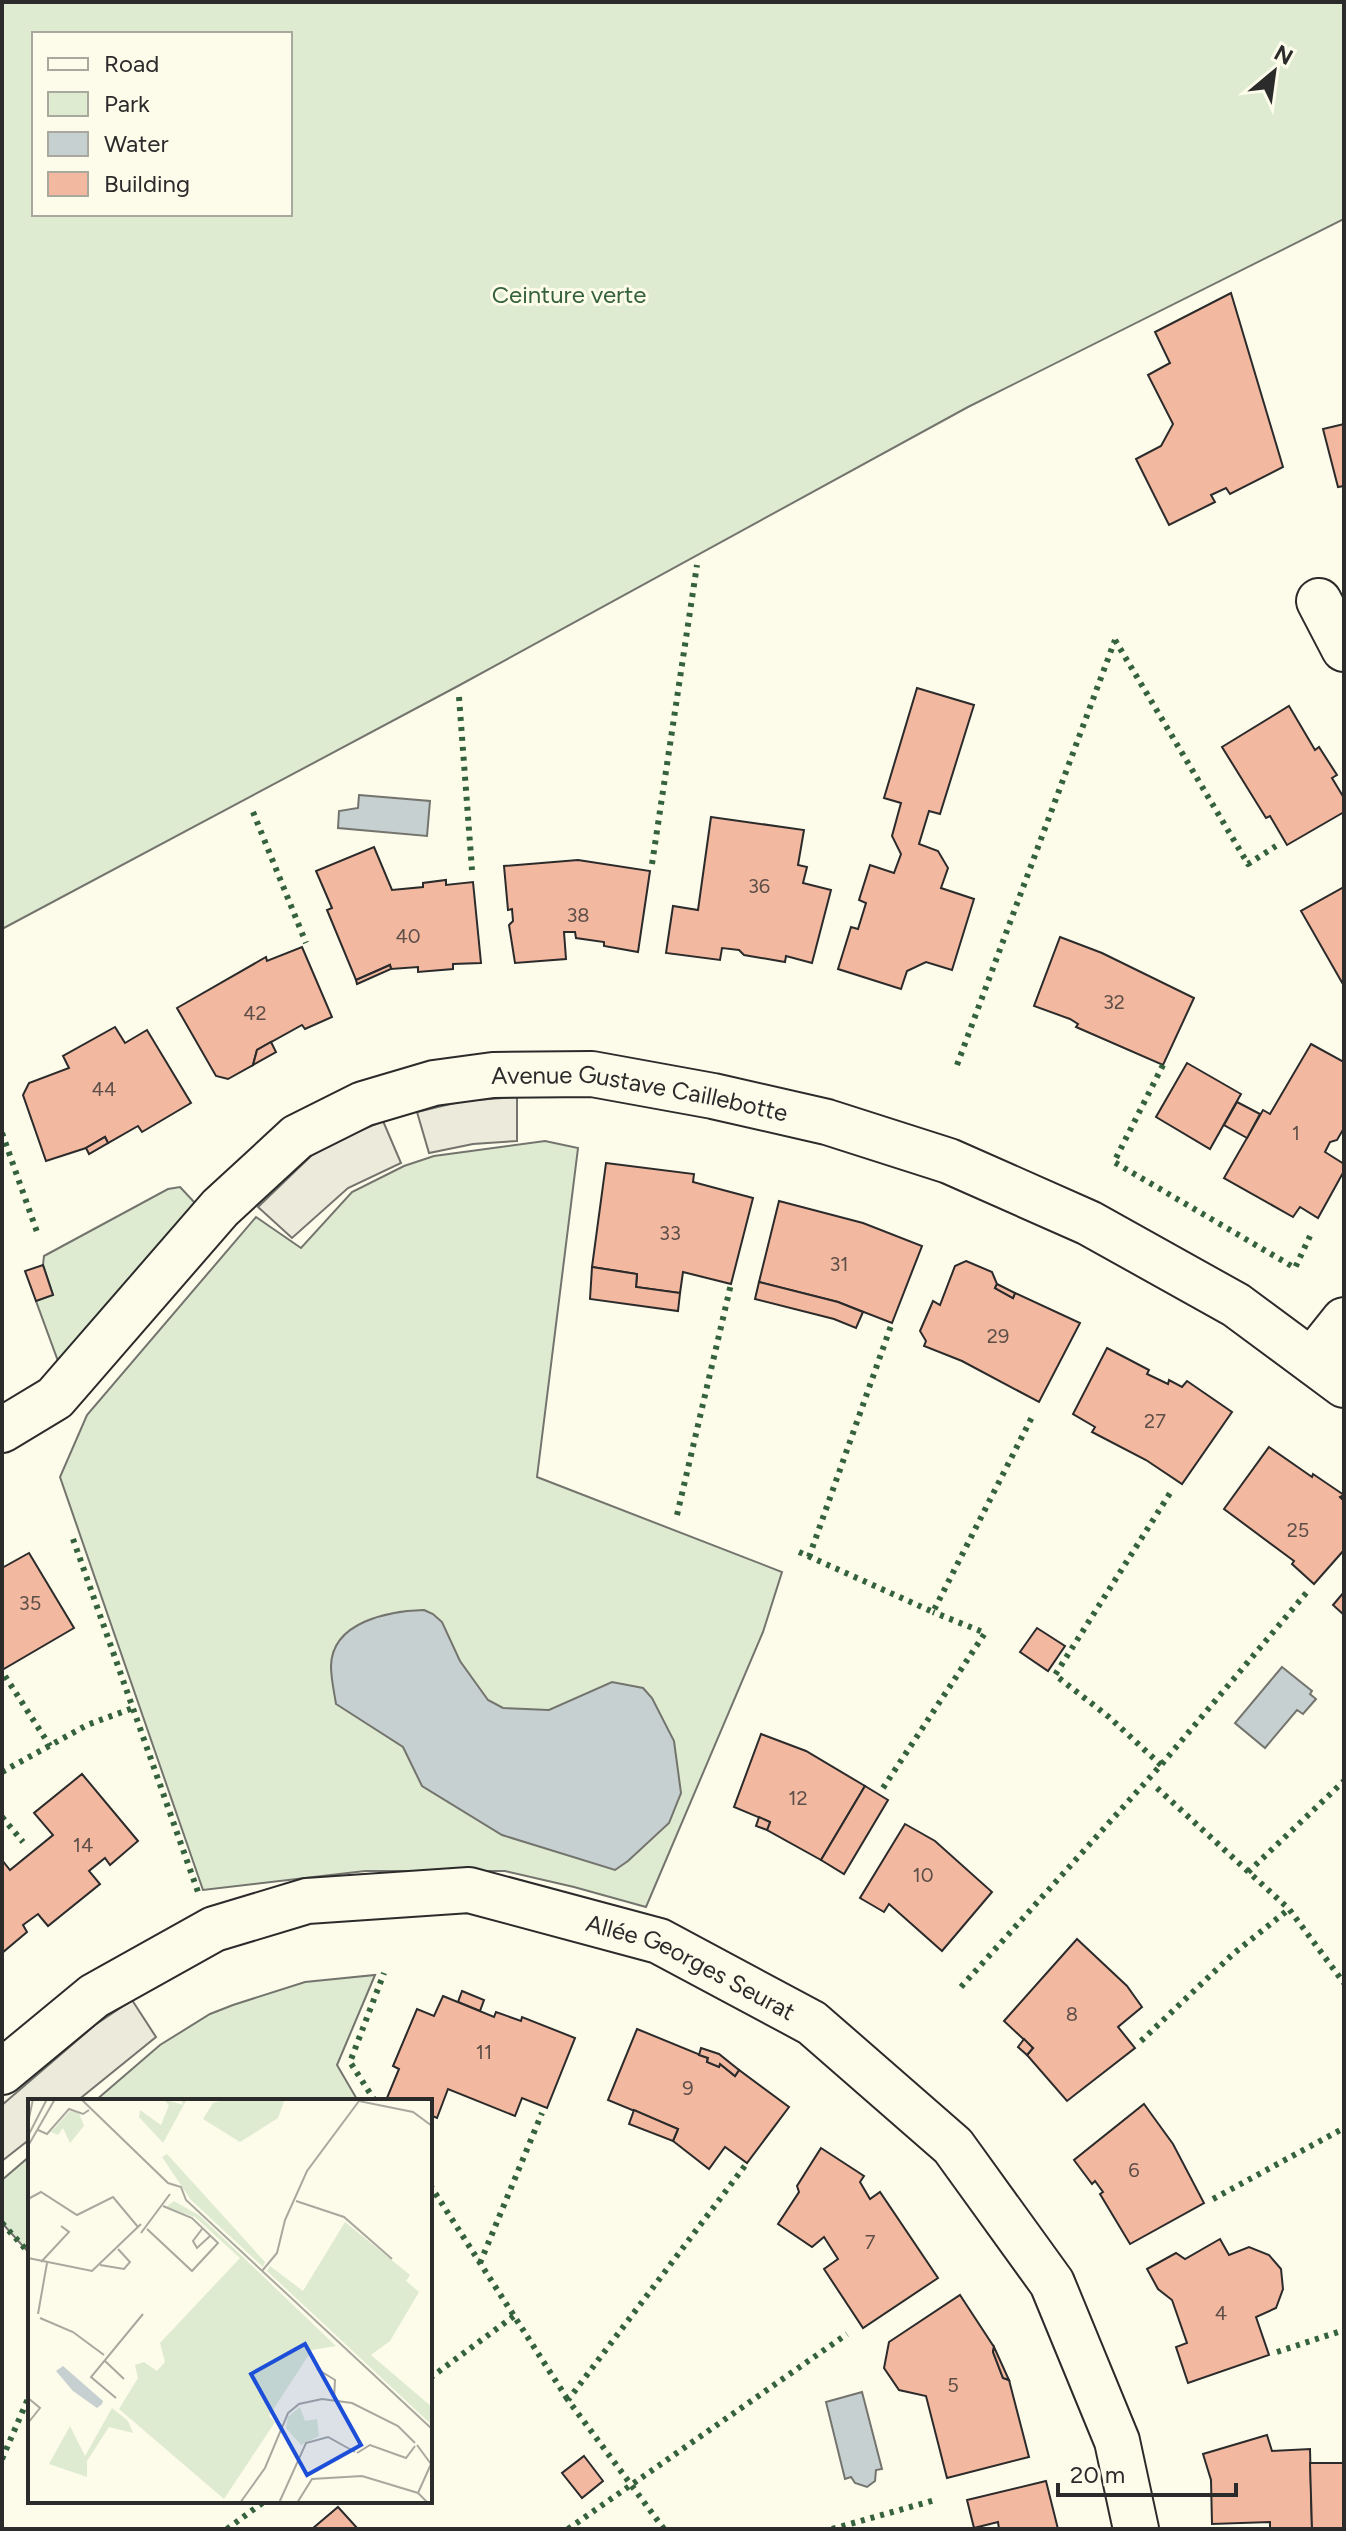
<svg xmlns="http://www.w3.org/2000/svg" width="1346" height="2531" viewBox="0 0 1346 2531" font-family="Figtree,sans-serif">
<rect width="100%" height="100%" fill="#fdfbea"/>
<!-- green -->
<g fill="#deebd1" stroke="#74746e" stroke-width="2" fill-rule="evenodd">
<path d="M 2,2 L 1344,2 L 1344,219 L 968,407 L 458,686 L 2,929 ZM 34,34 L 290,34 L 290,214 L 34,214 Z"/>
<path d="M 545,1141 L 578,1148 L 537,1477 L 782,1572 L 763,1632 L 646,1907 L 574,1887 L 505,1871 L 365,1871 L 203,1890 L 60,1477 L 87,1415 L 256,1217 L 301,1248 L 352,1192 L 404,1166 L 434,1156 Z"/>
<path d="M 180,1187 L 195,1203 L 58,1361 L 36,1301 L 53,1295 L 43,1265 L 44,1256 L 168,1189 Z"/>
<path d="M 375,1975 L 337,2065 L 358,2101 L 95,2101 L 160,2045 L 210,2014 L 233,2005 L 305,1982 Z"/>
<path d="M 30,2156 L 30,2254 L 2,2223 L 2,2180 Z"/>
</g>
<!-- parking -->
<g fill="#eceadb" stroke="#74746e" stroke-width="2">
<path d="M 517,1097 L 517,1141 L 473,1144 L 429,1153 L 417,1112 L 463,1101 Z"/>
<path d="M 383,1121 L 401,1163 L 348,1188 L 292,1238 L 258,1207 L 312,1155 L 333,1142 Z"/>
<path d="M 132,2000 L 156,2037 L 77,2101 L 30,2101 L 30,2139 L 2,2161 L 2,2105 L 95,2025 Z"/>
</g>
<!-- water -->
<g fill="#c7d0d0" stroke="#74746e" stroke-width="2">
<path d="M 359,795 L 430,801 L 427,836 L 338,828 L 339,811 L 358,808 Z"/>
<path d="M 424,1610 L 433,1614 L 442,1622 L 460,1661 L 488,1700 L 503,1708 L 549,1710 L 612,1682 L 643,1688 L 652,1698 L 674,1741 L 681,1793 L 669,1823 L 628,1861 L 615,1870 L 502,1835 L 422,1786 L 403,1747 L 336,1704 C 334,1691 331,1679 331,1666 C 332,1621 390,1611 424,1610 Z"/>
<path d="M 1282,1667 L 1312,1691 L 1310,1694 L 1316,1699 L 1303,1714 L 1297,1710 L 1265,1748 L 1235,1723 Z"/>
<path d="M 862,2392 L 882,2469 L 876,2470 L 875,2481 L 867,2487 L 855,2483 L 851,2477 L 845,2479 L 826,2402 Z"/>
</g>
<!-- building -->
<g fill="#f2b8a0" stroke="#2b2b2b" stroke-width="2">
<path d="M 1231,293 L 1283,467 L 1230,494 L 1226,488 L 1211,495 L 1215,502 L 1169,525 L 1136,459 L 1161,446 L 1173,424 L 1148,375 L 1170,363 L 1155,332 Z"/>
<path d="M 1344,424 L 1344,486 L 1338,487 L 1323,429 Z"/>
<path d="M 917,688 L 974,705 L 940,814 L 929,811 L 919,844 L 938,851 L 948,868 L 941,888 L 974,899 L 952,970 L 926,962 L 907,971 L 901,989 L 838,969 L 851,927 L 858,929 L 866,903 L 859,900 L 870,865 L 894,873 L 901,854 L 892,836 L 901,803 L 884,798 Z"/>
<path d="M 1289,706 L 1315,750 L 1319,747 L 1337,775 L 1332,778 L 1344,798 L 1344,812 L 1287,845 L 1270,816 L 1266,818 L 1222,747 Z"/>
<path d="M 711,817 L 804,830 L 798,865 L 807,867 L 803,883 L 831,890 L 812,963 L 786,956 L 785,962 L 744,955 L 739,950 L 722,948 L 720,960 L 666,953 L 673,906 L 698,910 Z"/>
<path d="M 374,847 L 392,890 L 423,887 L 423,883 L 446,880 L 446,885 L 473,882 L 481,963 L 453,964 L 453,969 L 418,972 L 418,967 L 391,969 L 390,965 L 356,980 L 327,910 L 332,908 L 316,871 Z"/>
<path d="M 578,860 L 650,871 L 638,952 L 604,946 L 604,942 L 576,938 L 575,932 L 564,932 L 566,959 L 515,963 L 509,925 L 513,921 L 512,909 L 508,910 L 504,866 Z"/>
<path d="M 1344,887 L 1344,986 L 1301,911 Z"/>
<path d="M 1060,937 L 1102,953 L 1194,998 L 1163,1065 L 1076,1027 L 1078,1024 L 1070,1019 L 1034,1006 Z"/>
<path d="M 302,947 L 332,1017 L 305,1029 L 302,1025 L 257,1050 L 253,1065 L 228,1079 L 216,1076 L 177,1008 L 266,957 L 267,961 Z"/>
<path d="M 390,965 L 391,969 L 357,984 L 356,980 Z"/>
<path d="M 115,1027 L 125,1043 L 147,1030 L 191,1103 L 142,1132 L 138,1126 L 108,1143 L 105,1137 L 86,1148 L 46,1161 L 23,1095 L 29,1083 L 69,1068 L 63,1056 Z"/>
<path d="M 271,1042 L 276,1052 L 253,1065 L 257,1050 Z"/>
<path d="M 1311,1044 L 1344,1062 L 1344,1128 L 1337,1140 L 1330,1142 L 1325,1152 L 1344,1164 L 1344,1171 L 1318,1218 L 1300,1207 L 1293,1217 L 1224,1178 L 1263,1110 L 1270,1114 Z"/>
<path d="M 1187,1063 L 1241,1094 L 1210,1149 L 1156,1117 Z"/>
<path d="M 1237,1102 L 1260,1114 L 1247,1138 L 1224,1125 Z"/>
<path d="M 105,1137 L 108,1143 L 89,1154 L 86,1148 Z"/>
<path d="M 606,1163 L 694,1174 L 693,1182 L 753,1198 L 731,1284 L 683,1272 L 680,1293 L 636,1287 L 637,1274 L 592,1267 Z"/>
<path d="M 779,1201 L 863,1223 L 922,1246 L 892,1323 L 838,1302 L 759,1282 Z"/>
<path d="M 966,1261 L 992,1272 L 997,1284 L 995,1288 L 1013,1298 L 1015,1293 L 1080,1323 L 1039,1402 L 962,1361 L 924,1346 L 926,1341 L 920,1331 L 933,1301 L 940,1305 L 955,1266 Z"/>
<path d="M 43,1265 L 53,1295 L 36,1301 L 25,1271 Z"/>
<path d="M 592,1267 L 637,1274 L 636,1287 L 680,1293 L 678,1311 L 590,1299 Z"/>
<path d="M 759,1282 L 838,1302 L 863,1312 L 856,1328 L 834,1319 L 755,1299 Z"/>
<path d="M 997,1284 L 1015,1293 L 1013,1298 L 995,1288 Z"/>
<path d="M 1107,1348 L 1149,1370 L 1147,1374 L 1168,1384 L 1169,1380 L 1182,1387 L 1187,1381 L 1232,1412 L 1182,1484 L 1146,1460 L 1092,1432 L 1095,1427 L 1073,1414 Z"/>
<path d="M 1269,1447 L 1312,1477 L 1313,1474 L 1344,1495 L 1340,1497 L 1344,1501 L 1344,1550 L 1314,1584 L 1292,1564 L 1294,1561 L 1224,1509 Z"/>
<path d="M 29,1553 L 74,1628 L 2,1670 L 2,1568 Z"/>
<path d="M 1344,1592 L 1344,1615 L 1333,1605 Z"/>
<path d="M 1037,1628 L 1065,1646 L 1048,1671 L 1020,1652 Z"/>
<path d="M 761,1734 L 806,1751 L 865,1786 L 821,1860 L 767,1830 L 770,1822 L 734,1807 Z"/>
<path d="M 82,1774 L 138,1841 L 110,1865 L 105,1858 L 89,1871 L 100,1884 L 48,1926 L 38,1914 L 23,1925 L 27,1932 L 2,1953 L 2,1860 L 10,1870 L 53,1835 L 34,1813 Z"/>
<path d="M 865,1786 L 888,1800 L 844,1874 L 821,1860 Z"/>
<path d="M 759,1817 L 770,1822 L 767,1830 L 756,1826 Z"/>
<path d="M 905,1824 L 935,1841 L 992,1892 L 942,1951 L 889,1904 L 884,1912 L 860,1898 Z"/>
<path d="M 1077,1939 L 1127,1986 L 1142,2007 L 1118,2027 L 1135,2048 L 1067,2101 L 1027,2055 L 1033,2048 L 1004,2021 Z"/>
<path d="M 462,1991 L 484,2000 L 480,2011 L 458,2002 Z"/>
<path d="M 443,1996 L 494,2017 L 496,2012 L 521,2021 L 522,2017 L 575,2038 L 547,2108 L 522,2098 L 515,2116 L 448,2089 L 437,2118 L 430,2115 L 430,2101 L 395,2101 L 387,2098 L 399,2069 L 393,2066 L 417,2009 L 434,2016 Z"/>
<path d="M 637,2029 L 708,2058 L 707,2062 L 719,2067 L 720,2064 L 735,2076 L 739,2070 L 789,2107 L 747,2163 L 725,2147 L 709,2169 L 673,2141 L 678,2129 L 608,2100 Z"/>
<path d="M 1024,2039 L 1033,2048 L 1027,2055 L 1018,2047 Z"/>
<path d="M 701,2048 L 719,2054 L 739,2070 L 735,2076 L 720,2064 L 719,2067 L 707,2062 L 708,2058 L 699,2055 Z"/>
<path d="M 1144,2104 L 1173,2144 L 1204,2203 L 1130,2244 L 1100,2194 L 1103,2192 L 1095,2181 L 1092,2184 L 1074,2160 Z"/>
<path d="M 634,2110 L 678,2129 L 673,2141 L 629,2124 Z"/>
<path d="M 821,2148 L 864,2176 L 860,2182 L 870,2199 L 880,2192 L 938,2278 L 863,2328 L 824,2269 L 838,2259 L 824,2237 L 812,2247 L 778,2224 L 799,2192 L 797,2186 Z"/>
<path d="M 1220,2239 L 1229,2255 L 1249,2247 L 1269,2255 L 1281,2269 L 1283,2289 L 1276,2308 L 1256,2317 L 1269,2355 L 1188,2383 L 1176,2347 L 1187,2343 L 1172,2300 L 1158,2289 L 1147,2269 L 1176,2253 L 1185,2259 Z"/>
<path d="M 960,2295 L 994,2347 L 993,2352 L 1003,2378 L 1009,2380 L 1029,2457 L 947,2478 L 926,2396 L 899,2390 L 884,2368 L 889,2342 Z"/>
<path d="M 994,2347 L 1009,2380 L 1003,2378 L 993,2352 Z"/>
<path d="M 1267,2435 L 1272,2451 L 1310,2449 L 1312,2529 L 1270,2529 L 1270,2522 L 1212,2524 L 1211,2480 L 1203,2454 Z"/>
<path d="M 584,2456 L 603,2481 L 582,2498 L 562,2473 Z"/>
<path d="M 1310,2463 L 1344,2463 L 1344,2529 L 1312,2529 Z"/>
<path d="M 1046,2481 L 1058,2529 L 999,2529 L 998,2522 L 974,2528 L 967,2500 Z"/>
<path d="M 338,2507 L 358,2529 L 312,2529 Z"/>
</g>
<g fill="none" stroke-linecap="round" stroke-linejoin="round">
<defs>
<g id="minor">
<path d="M 1319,601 L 1344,649"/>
<path d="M 1312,1360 L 1344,1320"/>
<path id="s1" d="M 2,1430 L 55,1398 L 220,1208 L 297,1137 L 363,1104 L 434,1083 L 493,1075 L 592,1074 L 713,1096 L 827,1122 L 949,1161 L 1089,1223 L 1236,1305 L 1344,1385"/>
<path id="s2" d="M 2,2072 L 94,1996 L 214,1929 L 307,1901 L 469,1890 L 659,1941 L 812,2023 L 953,2146 L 1052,2283 L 1117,2441 L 1136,2529"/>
</g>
</defs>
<!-- minor casing -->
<use href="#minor" stroke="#2b2b2b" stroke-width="48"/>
<!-- minor -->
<use href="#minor" stroke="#fdfbea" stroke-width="44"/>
<!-- hedge -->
<g stroke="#34623c" stroke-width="6" stroke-dasharray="4 6" stroke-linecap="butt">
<path d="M 1115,640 L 1248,864 L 1276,846"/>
<path d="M 459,697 L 472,870"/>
<path d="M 253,812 L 306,943"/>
<path d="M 652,864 L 697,565"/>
<path d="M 957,1065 L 1115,640"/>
<path d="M 1163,1065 L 1114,1162 L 1295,1268 L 1310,1236"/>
<path d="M 2,1133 L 37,1232"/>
<path d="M 677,1515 L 731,1284"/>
<path d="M 73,1539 L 198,1892"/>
<path d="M 799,1552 L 933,1612 L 1033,1415"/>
<path d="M 809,1557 L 892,1323"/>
<path d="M 5,1676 L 50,1746"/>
<path d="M 1161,1765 L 1109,1717 L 1055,1675 L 1172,1490"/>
<path d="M 2,1772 L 87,1725 L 133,1708"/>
<path d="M 883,1788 L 985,1633 L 933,1612"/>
<path d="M 1157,1788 L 1289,1909 L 1344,1983"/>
<path d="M 2,1817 L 23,1842"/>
<path d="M 1248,1872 L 1344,1781"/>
<path d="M 961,1987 L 1161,1765 L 1307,1592"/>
<path d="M 1141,2041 L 1233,1954 L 1289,1909"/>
<path d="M 375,2101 L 350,2062 L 384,1973"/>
<path d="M 430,2185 L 568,2400"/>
<path d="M 1213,2199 L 1344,2128"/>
<path d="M 2,2223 L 30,2254"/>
<path d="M 480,2263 L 542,2113"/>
<path d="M 1277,2352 L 1344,2330"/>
<path d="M 430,2378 L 514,2316"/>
<path d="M 2,2459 L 30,2394"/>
<path d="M 227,2529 L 265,2501"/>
<path d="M 568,2529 L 847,2334"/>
<path d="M 664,2529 L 568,2400 L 747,2163"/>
<path d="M 832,2529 L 935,2500"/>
</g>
</g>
<g text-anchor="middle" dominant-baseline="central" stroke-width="6" stroke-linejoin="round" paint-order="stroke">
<!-- number labels -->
<g font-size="20" fill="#5d4e48">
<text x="759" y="886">36</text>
<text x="578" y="915">38</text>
<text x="408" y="936">40</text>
<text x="1114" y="1002">32</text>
<text x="255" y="1013">42</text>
<text x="104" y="1089">44</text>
<text x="1296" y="1133">1</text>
<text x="670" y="1233">33</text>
<text x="839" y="1264">31</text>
<text x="998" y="1336">29</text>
<text x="1155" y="1421">27</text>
<text x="1298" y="1530">25</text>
<text x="30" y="1603">35</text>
<text x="798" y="1798">12</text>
<text x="83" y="1845">14</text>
<text x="923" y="1875">10</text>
<text x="1072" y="2014">8</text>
<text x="484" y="2052">11</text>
<text x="688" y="2088">9</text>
<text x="1134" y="2170">6</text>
<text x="870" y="2242">7</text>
<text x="1221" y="2313">4</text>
<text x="953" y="2385">5</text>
</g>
<!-- park labels -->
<g font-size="24" fill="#34623c" stroke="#fdfbea">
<text x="569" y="294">Ceinture verte</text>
</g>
<!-- street labels -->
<g font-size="24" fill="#2b2b2b" stroke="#fdfbea">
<text stroke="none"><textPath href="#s1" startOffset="774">Avenue Gustave Caillebotte</textPath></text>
<text stroke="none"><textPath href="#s2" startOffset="752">Allée Georges Seurat</textPath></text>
</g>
</g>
<!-- overview -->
<g transform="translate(28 2099)">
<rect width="404" height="404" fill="#fdfbea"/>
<path d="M 135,0 L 155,6 L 153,0 L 159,0 L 135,44 L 111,18 L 112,11 L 133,26 L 141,6 ZM 199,0 L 257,0 L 250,19 L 212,43 L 175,20 L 185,4 ZM 42,12 L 51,14 L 56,27 L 42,44 L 35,29 L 30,36 L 23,33 ZM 139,55 L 237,163 L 235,168 L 163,101 L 134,58 ZM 146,102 L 172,117 L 308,247 L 284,251 L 241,317 L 247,323 L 196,400 L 91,310 L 110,279 L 107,266 L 116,263 L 129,272 L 137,263 L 132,244 L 212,159 L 167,118 L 138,108 ZM 317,123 L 382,176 L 378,182 L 391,193 L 362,242 L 343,256 L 404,308 L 404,326 L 239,172 L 242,167 L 275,192 ZM 272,308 L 277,322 L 289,320 L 291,337 L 273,346 L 258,329 L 260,318 ZM 84,309 L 100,322 L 105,334 L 81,328 L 59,362 L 59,378 L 21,365 L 42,327 L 57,357 Z" fill="#deebd1"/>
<path d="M 35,267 L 75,302 L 74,305 L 69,309 L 45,292 L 28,272 Z" fill="#c7d0d0"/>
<path fill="none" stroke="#a9a89e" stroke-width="2" d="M 53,0 L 140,84 L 153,88 L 158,101 L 404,330M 0,24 L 5,0M 10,31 L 19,35 L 41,10 L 55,15 L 61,11M 0,37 L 19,0M 0,47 L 27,0M 0,100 L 13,93 L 49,116 L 85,98 L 110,128M 268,102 L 316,118 L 364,160M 119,130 L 164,172 L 190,144 L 164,119 L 135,107M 174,130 L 165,142 L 169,149 L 182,137M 113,134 L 142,95M 0,159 L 64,172 L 113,125M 13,163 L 41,133 L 33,127M 72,166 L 96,170 L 102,163 L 90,150M 234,172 L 249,154 L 257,121 L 279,72 L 331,2 L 385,13 L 404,27M 10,215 L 19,164M 12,219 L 45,233 L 76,256M 77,262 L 96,280M 289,270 L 307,281 L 306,300M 0,299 L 12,309 L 0,324M 88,299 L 63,278 L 115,215M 389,346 L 403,365 L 390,394M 329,354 L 342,346 L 378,359 L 387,347M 212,404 L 237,369 L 260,314 L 271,305 L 294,300 L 324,304 L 370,327 L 387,344M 251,404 L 278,344 L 300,338 L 327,353M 269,404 L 284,380 L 334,377 L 390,394 L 400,404"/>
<path fill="#1d4ed8" fill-opacity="0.15" stroke="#1d4ed8" stroke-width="4" d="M 277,245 L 333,346 L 279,376 L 223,275 Z"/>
<rect width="404" height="404" fill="none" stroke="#2b2b2b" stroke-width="4"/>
</g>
<!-- border -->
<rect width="1346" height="2531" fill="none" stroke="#2b2b2b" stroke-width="8"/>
<!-- legend -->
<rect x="32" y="32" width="260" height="184" fill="#fdfbea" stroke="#a9a89e" stroke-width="2"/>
<rect x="48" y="58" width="40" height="12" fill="#fdfbea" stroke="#a9a89e" stroke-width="2"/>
<text x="104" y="72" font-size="24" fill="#2b2b2b">Road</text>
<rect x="48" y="92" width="40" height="24" fill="#deebd1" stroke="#a9a89e" stroke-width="2"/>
<text x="104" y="112" font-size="24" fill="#2b2b2b">Park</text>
<rect x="48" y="132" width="40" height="24" fill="#c7d0d0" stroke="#a9a89e" stroke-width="2"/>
<text x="104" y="152" font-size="24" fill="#2b2b2b">Water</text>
<rect x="48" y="172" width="40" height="24" fill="#f2b8a0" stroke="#a9a89e" stroke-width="2"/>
<text x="104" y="192" font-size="24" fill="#2b2b2b">Building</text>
<!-- north arrow -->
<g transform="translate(1274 72) rotate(29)" stroke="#fdfbea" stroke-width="6" paint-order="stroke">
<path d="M0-6L14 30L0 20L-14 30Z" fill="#2b2b2b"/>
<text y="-12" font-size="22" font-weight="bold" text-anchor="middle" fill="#2b2b2b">N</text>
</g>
<!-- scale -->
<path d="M1058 2483v12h178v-12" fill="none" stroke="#2b2b2b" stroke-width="4"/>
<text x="1070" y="2483" font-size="24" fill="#2b2b2b" stroke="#fdfbea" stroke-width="6" paint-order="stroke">20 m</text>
</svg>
